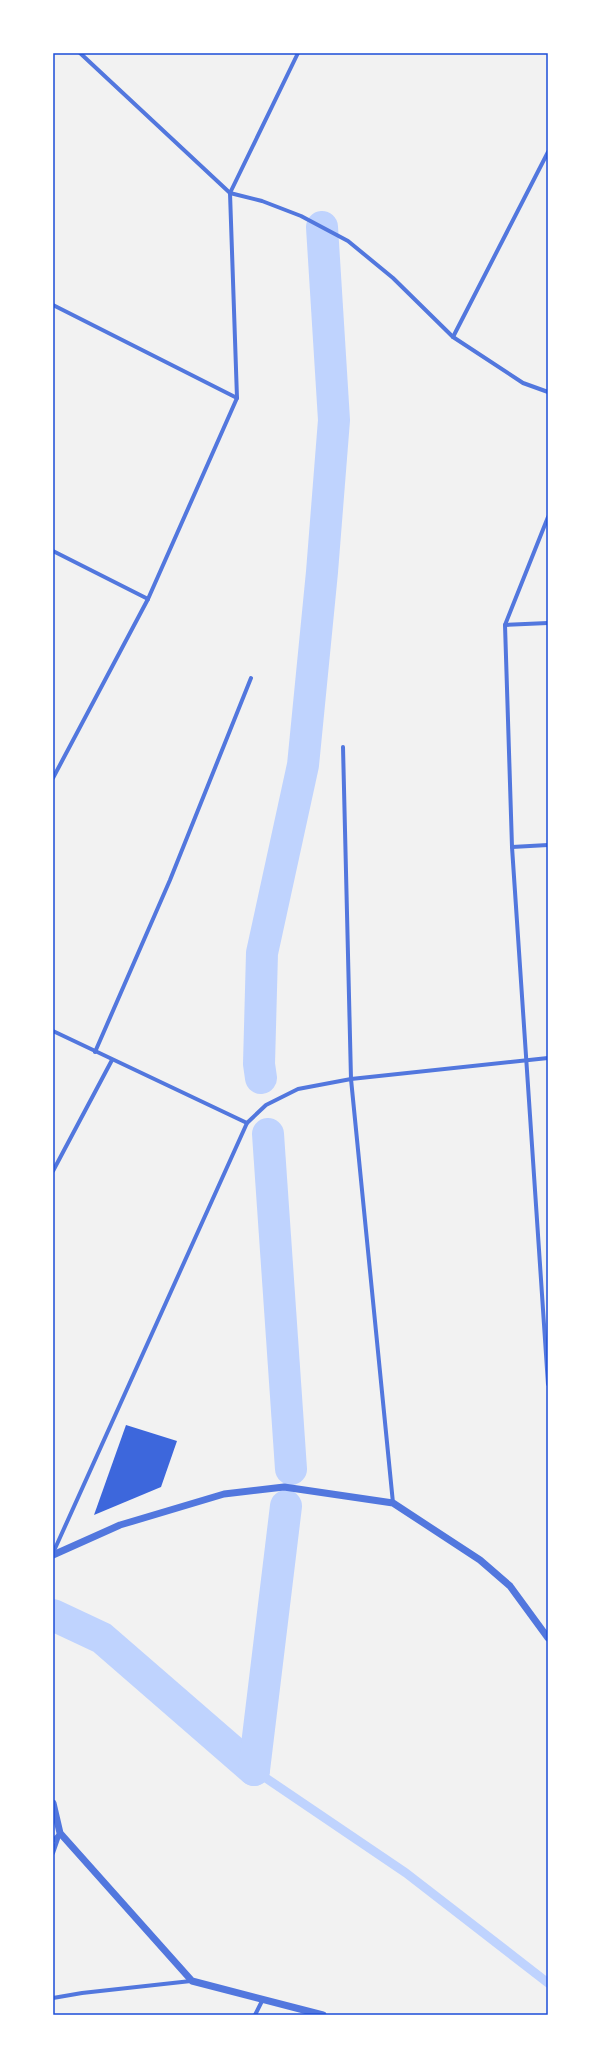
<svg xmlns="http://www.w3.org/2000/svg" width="601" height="2068" viewBox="0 0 601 2068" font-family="'Roboto Condensed',sans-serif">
<rect width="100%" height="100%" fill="#f2f2f2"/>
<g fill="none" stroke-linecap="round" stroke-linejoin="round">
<!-- stream -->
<path stroke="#bfd3fe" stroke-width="9" d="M 254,1770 L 406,1873 L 548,1983"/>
<!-- canal -->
<g stroke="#bfd3fe" stroke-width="32">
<path d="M 261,1078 L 259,1064 L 262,953 L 303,765 L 322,572 L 334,420 L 322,227"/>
<path d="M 268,1134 L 291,1469"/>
<path d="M 53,1615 L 102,1638 L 254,1770"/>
<path d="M 254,1770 L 286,1506"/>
</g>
</g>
<!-- building -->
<path fill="#3d67dc" d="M 126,1425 L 177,1441 L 161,1487 L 94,1515 Z"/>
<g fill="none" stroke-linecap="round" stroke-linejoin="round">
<!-- minor -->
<g stroke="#5277de" stroke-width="4">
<path d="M 80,53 L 230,193 L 262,201 L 301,216 L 348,241 L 393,278 L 453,337 L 523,383 L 548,392"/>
<path d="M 53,305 L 237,398"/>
<path d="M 453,337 L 548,152"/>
<path d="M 548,517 L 505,625 L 512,847 L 548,1384"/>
<path d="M 53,551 L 148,599"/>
<path d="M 505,625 L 548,623"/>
<path d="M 343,747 L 351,1079 L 393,1503"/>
<path d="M 53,778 L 148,599 L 237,398 L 230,193 L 298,53"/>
<path d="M 512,847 L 548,845"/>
<path d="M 53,1031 L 247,1123"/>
<path d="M 95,1052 L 170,880 L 251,678"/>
<path d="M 53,1171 L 112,1060"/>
<path d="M 53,1553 L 247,1123 L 266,1105 L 298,1089 L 351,1079 L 548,1058"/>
<path d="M 53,1841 L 58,1835"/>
<path d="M 53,1853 L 60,1833"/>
<path d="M 53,1998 L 82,1993 L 191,1981"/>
<path d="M 255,2015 L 263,1999"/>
</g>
<!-- tertiary -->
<g stroke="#5277de" stroke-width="7">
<path d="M 53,1555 L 120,1525 L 224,1494 L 284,1487 L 393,1503 L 480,1560 L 510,1586 L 548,1638"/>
<path d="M 53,1803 L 60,1833 L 192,1981 L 323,2015"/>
</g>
</g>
<!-- border -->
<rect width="601" height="2068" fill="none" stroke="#ffffff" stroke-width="108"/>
<rect x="54" y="54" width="493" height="1960" fill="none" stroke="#1d4ed8" stroke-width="1.5"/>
</svg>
